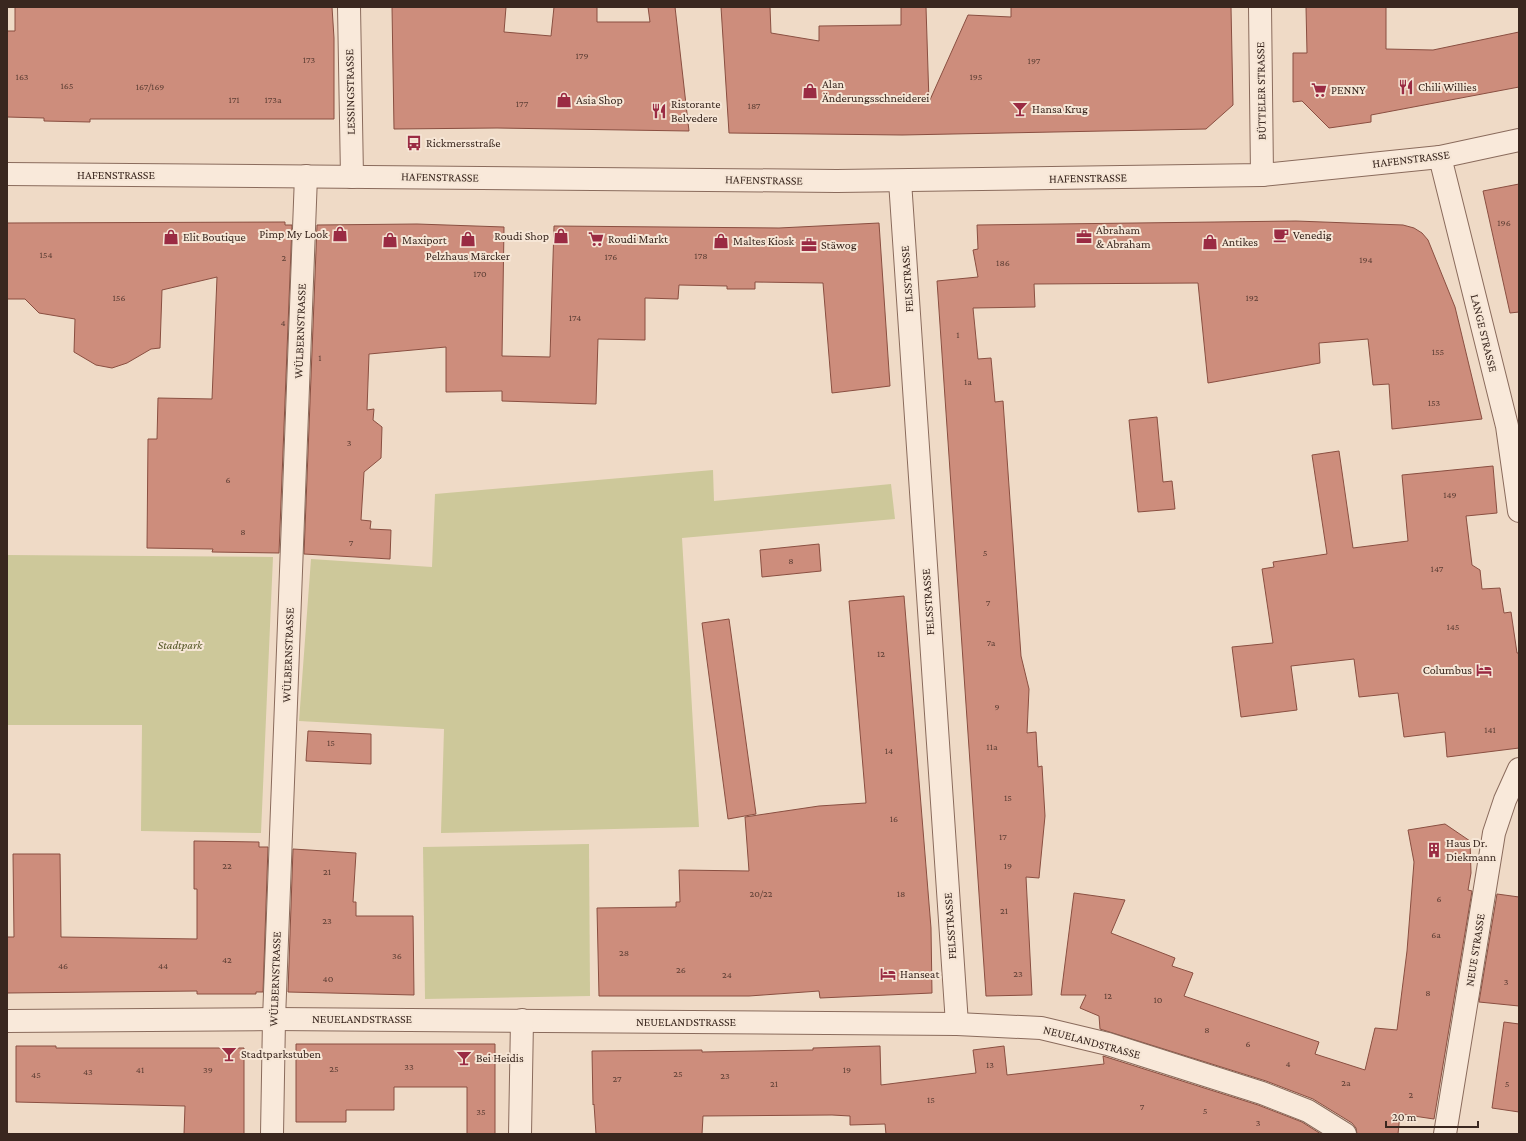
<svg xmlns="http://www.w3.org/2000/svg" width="1526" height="1141" viewBox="0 0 1526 1141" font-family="'Crimson Pro',serif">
<rect width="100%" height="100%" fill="#efdac6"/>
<!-- green -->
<g fill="#cdc89a">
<path d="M 713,470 L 714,501 L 891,484 L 895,519 L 682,538 L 699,827 L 441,833 L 444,729 L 299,721 L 311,559 L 432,567 L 435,494 Z"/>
<path d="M 7,555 L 273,557 L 261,833 L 141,831 L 142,725 L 7,725 Z"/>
<path d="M 589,844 L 590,996 L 425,999 L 423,847 Z"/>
</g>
<!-- building -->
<g fill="#cd8d7c" stroke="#8a4f41">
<path d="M 15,7 L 332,7 L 334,38 L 334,119 L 90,119 L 90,122 L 44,121 L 44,118 L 7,117 L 7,31 L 15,31 Z"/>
<path d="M 392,7 L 506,7 L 504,32 L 551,36 L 554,7 L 597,7 L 597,22 L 650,22 L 648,7 L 675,7 L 689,131 L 497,128 L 394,129 Z"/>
<path d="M 721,7 L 770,7 L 771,33 L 819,41 L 819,26 L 901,25 L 901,7 L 926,7 L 929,102 L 968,15 L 1011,17 L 1011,7 L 1231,7 L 1233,105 L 1206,129 L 902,135 L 729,133 Z"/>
<path d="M 1306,7 L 1386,7 L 1386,49 L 1433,50 L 1519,32 L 1519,87 L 1371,115 L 1371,122 L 1329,128 L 1302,101 L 1293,102 L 1293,53 L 1307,53 Z"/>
<path d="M 1519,184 L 1519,312 L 1510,313 L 1483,191 Z"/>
<path d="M 1296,221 L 1403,225 L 1414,228 L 1422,233 L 1428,240 L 1455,307 L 1482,419 L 1392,429 L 1389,384 L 1373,385 L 1368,339 L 1319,343 L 1320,363 L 1208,383 L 1198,283 L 1034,284 L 1035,307 L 973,308 L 978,359 L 991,358 L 995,402 L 1003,401 L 1021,656 L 1029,689 L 1027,733 L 1036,732 L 1038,767 L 1042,766 L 1045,816 L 1039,878 L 1026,877 L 1032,995 L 986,996 L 937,281 L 978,277 L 973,250 L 978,249 L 977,225 Z"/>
<path d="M 285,222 L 285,225 L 292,225 L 279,553 L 212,552 L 213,549 L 147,548 L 148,439 L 157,439 L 158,398 L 212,399 L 217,277 L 162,290 L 160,348 L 151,349 L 127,363 L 112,368 L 96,365 L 74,352 L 75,319 L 39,313 L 25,299 L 7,299 L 7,223 Z"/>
<path d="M 879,223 L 890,386 L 832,393 L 823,283 L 755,282 L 755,289 L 727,289 L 727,286 L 679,285 L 678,299 L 645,298 L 645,340 L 598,339 L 596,404 L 502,401 L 502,391 L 446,392 L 446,347 L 369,354 L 367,410 L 374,409 L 373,420 L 382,427 L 381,458 L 364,472 L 361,520 L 371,521 L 370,529 L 391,530 L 390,559 L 304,554 L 317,225 L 417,224 L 504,227 L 502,356 L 550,357 L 554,226 L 779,228 Z"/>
<path d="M 1157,417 L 1163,482 L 1172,481 L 1175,509 L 1138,512 L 1129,420 Z"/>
<path d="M 1339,451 L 1353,548 L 1408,541 L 1402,475 L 1493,466 L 1497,513 L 1466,516 L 1472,565 L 1480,570 L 1482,589 L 1500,588 L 1504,613 L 1511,612 L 1517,653 L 1519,653 L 1519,748 L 1447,757 L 1445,732 L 1404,737 L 1398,693 L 1359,697 L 1354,659 L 1291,666 L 1297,710 L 1241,717 L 1232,647 L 1273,643 L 1262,569 L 1274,567 L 1273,562 L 1327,554 L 1312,455 Z"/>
<path d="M 819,544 L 821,571 L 762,577 L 760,550 Z"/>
<path d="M 904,596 L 931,928 L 932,993 L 820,998 L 819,991 L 749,996 L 599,996 L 597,908 L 676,907 L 676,902 L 680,902 L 679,870 L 749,871 L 745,817 L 819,806 L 866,803 L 849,601 Z"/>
<path d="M 729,619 L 756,814 L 728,819 L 702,623 Z"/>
<path d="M 308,731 L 371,734 L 371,764 L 306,761 Z"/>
<path d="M 1445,824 L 1470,841 L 1471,873 L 1468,890 L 1472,891 L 1434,1119 L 1400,1114 L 1398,1134 L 1357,1134 L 1356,1128 L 1352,1123 L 1313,1099 L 1266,1081 L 1100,1029 L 1099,1016 L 1080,1008 L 1086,995 L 1061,995 L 1074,893 L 1125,900 L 1111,933 L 1175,958 L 1172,966 L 1193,973 L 1184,996 L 1319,1042 L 1315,1054 L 1365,1070 L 1375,1028 L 1397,1030 L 1407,951 L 1414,862 L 1408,830 Z"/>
<path d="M 194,841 L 259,842 L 259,847 L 268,847 L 263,992 L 256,992 L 256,994 L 197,994 L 197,991 L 7,993 L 7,937 L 14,937 L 13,854 L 60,854 L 61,937 L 197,939 L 197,889 L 194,889 Z"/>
<path d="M 293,849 L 356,853 L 353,902 L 356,902 L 356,916 L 413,916 L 414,995 L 288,992 Z"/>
<path d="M 1497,894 L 1519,897 L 1519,1006 L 1479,1002 Z"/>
<path d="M 1504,1022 L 1519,1024 L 1519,1112 L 1492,1108 Z"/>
<path d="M 296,1044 L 495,1044 L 495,1134 L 467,1134 L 467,1087 L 394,1087 L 394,1110 L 346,1110 L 346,1122 L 296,1122 Z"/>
<path d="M 16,1046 L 56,1046 L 56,1048 L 244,1048 L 244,1134 L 184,1134 L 185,1106 L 16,1102 Z"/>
<path d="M 880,1046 L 881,1085 L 976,1073 L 973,1050 L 1004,1046 L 1007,1075 L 1104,1064 L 1103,1056 L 1258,1105 L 1302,1122 L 1321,1134 L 886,1134 L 885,1124 L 850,1125 L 850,1116 L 832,1115 L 703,1116 L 702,1134 L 596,1134 L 594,1104 L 593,1105 L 592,1051 L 702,1050 L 702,1052 L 813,1050 L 813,1048 Z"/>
</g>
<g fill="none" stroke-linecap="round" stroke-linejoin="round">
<defs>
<g id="minor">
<path d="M 349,7 L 352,177"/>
<path d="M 1260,7 L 1262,175"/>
<path d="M 1440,157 L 1507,426 L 1519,511"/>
<path d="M 7,174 L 837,181 L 1262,175 L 1440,157 L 1519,140"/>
<path d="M 900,181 L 957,1024"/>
<path d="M 7,1021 L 274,1019 L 957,1024 L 1041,1028 L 1108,1044 L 1262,1093 L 1308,1111 L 1345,1134"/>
<path d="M 272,1134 L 274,1019 L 306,176"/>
<path d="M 520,1134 L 522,1020"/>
<path d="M 1445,1134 L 1494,833 L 1505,800 L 1519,769"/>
</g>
</defs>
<!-- minor casing -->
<use href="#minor" stroke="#8a6b5c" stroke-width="24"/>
<!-- minor -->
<use href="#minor" stroke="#f9e9da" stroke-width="22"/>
</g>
<!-- icons -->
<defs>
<symbol id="restaurant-bare" viewBox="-9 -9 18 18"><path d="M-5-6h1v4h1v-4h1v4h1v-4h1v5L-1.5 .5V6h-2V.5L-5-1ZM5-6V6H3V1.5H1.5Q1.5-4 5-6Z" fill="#9a2b43" stroke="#f6e6d6" stroke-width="2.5" paint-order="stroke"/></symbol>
<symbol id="supermarket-bare" viewBox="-9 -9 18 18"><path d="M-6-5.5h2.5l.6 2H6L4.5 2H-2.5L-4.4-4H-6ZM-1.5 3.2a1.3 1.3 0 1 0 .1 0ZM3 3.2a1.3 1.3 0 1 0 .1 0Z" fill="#9a2b43" stroke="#f6e6d6" stroke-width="2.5" paint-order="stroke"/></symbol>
<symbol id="shop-bare" viewBox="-9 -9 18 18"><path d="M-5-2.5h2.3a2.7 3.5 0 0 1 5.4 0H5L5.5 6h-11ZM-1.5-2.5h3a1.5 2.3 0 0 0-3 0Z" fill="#9a2b43" stroke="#f6e6d6" stroke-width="2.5" paint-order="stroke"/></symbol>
<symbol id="bar-bare" viewBox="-9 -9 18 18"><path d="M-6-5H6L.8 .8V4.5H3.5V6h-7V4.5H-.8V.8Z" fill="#9a2b43" stroke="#f6e6d6" stroke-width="2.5" paint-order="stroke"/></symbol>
<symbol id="bus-bare" viewBox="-9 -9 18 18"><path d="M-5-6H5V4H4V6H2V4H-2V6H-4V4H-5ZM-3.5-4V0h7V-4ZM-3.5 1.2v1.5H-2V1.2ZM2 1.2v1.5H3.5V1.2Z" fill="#9a2b43" stroke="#f6e6d6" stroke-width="2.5" paint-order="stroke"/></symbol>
<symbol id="cafe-bare" viewBox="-9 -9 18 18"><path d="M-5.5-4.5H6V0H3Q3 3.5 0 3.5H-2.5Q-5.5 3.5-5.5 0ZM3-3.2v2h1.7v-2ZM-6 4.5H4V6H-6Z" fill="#9a2b43" stroke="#f6e6d6" stroke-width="2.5" paint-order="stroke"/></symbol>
<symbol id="office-bare" viewBox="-9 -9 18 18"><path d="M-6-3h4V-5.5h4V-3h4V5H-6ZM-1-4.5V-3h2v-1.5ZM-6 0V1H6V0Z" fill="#9a2b43" stroke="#f6e6d6" stroke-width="2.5" paint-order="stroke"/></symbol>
<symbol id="hotel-bare" viewBox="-9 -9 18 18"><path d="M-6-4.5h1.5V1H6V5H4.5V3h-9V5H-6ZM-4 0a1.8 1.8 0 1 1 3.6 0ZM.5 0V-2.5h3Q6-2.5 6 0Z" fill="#9a2b43" stroke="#f6e6d6" stroke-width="2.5" paint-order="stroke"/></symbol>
<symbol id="building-bare" viewBox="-9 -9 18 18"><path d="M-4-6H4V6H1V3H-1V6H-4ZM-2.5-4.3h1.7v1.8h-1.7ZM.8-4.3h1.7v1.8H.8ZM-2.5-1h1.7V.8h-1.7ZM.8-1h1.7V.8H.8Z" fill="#9a2b43" stroke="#f6e6d6" stroke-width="2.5" paint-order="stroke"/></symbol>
</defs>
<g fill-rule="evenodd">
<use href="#restaurant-bare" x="1395" y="76" width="22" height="22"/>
<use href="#supermarket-bare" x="1308" y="79" width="22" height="22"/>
<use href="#shop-bare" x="799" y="80" width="22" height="22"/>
<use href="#shop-bare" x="553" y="89" width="22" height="22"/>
<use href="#bar-bare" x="1009" y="98" width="22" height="22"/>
<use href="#restaurant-bare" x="648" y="100" width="22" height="22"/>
<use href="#bus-bare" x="403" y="132" width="22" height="22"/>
<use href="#shop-bare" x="329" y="223" width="22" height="22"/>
<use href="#cafe-bare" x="1270" y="224" width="22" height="22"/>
<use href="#shop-bare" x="550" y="225" width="22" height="22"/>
<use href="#shop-bare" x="160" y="226" width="22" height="22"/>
<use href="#office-bare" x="1073" y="226" width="22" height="22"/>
<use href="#shop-bare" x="457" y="228" width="22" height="22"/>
<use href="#supermarket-bare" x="585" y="228" width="22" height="22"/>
<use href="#shop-bare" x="379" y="229" width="22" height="22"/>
<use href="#shop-bare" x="710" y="230" width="22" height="22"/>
<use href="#shop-bare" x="1199" y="231" width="22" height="22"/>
<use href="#office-bare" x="798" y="234" width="22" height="22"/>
<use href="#hotel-bare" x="1473" y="659" width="22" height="22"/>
<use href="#building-bare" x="1423" y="839" width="22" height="22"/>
<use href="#hotel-bare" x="877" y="963" width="22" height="22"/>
<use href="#bar-bare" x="218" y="1043" width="22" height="22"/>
<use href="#bar-bare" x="453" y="1047" width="22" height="22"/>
</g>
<g text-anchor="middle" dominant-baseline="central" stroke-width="4" stroke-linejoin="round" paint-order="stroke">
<!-- number labels -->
<g font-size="10" fill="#5f4036">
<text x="582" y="55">179</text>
<text x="309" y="59">173</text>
<text x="1034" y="60">197</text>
<text x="22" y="76">163</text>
<text x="976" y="76">195</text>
<text x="67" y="85">165</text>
<text x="150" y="86">167/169</text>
<text x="234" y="99">171</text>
<text x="273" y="99">173a</text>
<text x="522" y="103">177</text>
<text x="754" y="105">187</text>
<text x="1504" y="222">196</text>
<text x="46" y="254">154</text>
<text x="701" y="255">178</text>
<text x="611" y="256">176</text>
<text x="284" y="257">2</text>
<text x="1366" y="259">194</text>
<text x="1003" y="262">186</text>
<text x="480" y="273">170</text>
<text x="119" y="297">156</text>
<text x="1252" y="297">192</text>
<text x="575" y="317">174</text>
<text x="283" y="322">4</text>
<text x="958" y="334">1</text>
<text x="1438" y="351">155</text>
<text x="320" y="357">1</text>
<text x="968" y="381">1a</text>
<text x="1434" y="402">153</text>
<text x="349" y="442">3</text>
<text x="228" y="479">6</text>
<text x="1450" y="494">149</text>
<text x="243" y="531">8</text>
<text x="351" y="542">7</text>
<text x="985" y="552">5</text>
<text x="791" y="560">8</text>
<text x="1437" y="568">147</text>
<text x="988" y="602">7</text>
<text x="1453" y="626">145</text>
<text x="991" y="642">7a</text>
<text x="881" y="653">12</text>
<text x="997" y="706">9</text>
<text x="1490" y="729">141</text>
<text x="331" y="742">15</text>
<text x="992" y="746">11a</text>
<text x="889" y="750">14</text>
<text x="1008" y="797">15</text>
<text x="894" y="818">16</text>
<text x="1003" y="836">17</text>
<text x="227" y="865">22</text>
<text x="1008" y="865">19</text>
<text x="327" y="871">21</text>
<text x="761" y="893">20/22</text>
<text x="901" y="893">18</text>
<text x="1439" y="898">6</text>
<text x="1004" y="910">21</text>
<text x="327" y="920">23</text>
<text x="1436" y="934">6a</text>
<text x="624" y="952">28</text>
<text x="397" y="955">36</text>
<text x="227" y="959">42</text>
<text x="63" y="965">46</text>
<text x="163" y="965">44</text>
<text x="681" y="969">26</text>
<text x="1018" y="973">23</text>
<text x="727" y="974">24</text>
<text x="328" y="978">40</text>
<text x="1506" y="981">3</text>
<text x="1428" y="992">8</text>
<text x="1108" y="995">12</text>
<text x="1158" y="999">10</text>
<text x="1207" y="1029">8</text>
<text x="1248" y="1043">6</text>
<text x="1288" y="1063">4</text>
<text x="990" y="1064">13</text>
<text x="409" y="1066">33</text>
<text x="334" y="1068">25</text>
<text x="140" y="1069">41</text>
<text x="208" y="1069">39</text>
<text x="847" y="1069">19</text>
<text x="88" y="1071">43</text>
<text x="678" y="1073">25</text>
<text x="36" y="1074">45</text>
<text x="725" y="1075">23</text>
<text x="617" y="1078">27</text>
<text x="1346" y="1082">2a</text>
<text x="774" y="1083">21</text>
<text x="1507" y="1083">5</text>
<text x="1411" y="1094">2</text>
<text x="931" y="1099">15</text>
<text x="1142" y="1106">7</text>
<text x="1205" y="1110">5</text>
<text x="481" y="1111">35</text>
<text x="1258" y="1122">3</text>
</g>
<!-- poi labels -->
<g font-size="12" fill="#3a271f" stroke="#f6e6d6" text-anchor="start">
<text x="822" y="84">Alan<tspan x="822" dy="14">Änderungsschneiderei</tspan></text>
<text x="1418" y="87">Chili Willies</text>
<text x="1331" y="90">PENNY</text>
<text x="576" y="100">Asia Shop</text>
<text x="671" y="104">Ristorante<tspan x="671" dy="14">Belvedere</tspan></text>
<text x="1032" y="109">Hansa Krug</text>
<text x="426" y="143">Rickmersstraße</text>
<text x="1096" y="230">Abraham<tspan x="1096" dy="14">&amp; Abraham</tspan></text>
<text x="328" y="234" text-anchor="end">Pimp My Look</text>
<text x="1293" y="235">Venedig</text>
<text x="549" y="236" text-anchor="end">Roudi Shop</text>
<text x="183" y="237">Elit Boutique</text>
<text x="608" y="239">Roudi Markt</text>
<text x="402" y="240">Maxiport</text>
<text x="733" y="241">Maltes Kiosk</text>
<text x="1222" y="242">Antikes</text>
<text x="821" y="245">Stäwog</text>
<text x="468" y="256" text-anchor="middle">Pelzhaus Märcker</text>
<text x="1472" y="670" text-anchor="end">Columbus</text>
<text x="1446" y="843">Haus Dr.<tspan x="1446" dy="14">Diekmann</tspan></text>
<text x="900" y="974">Hanseat</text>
<text x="241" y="1054">Stadtparkstuben</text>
<text x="476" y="1058">Bei Heidis</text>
</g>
<!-- street labels -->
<g font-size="12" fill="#3a271f" stroke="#f6e6d6">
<text transform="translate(1261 91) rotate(-91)">BÜTTELER STRASSE</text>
<text transform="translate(350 92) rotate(-91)">LESSINGSTRASSE</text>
<text transform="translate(1411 159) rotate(-7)">HAFENSTRASSE</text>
<text x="116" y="175">HAFENSTRASSE</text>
<text transform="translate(440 177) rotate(1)">HAFENSTRASSE</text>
<text transform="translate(1088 178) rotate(-1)">HAFENSTRASSE</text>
<text transform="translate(764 180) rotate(1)">HAFENSTRASSE</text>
<text transform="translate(907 279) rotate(-94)">FELSSTRASSE</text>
<text transform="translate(300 331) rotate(-88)">WÜLBERNSTRASSE</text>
<text transform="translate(1484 333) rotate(76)">LANGE STRASSE</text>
<text transform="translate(928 602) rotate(-94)">FELSSTRASSE</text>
<text transform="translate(288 655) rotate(-88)">WÜLBERNSTRASSE</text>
<text transform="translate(950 926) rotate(-94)">FELSSTRASSE</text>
<text transform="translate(1475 950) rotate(-81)">NEUE STRASSE</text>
<text transform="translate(275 979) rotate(-88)">WÜLBERNSTRASSE</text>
<text x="362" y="1019">NEUELANDSTRASSE</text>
<text x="686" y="1022">NEUELANDSTRASSE</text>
<text transform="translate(1092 1042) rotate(15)">NEUELANDSTRASSE</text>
</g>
<!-- park labels -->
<g font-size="12" font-style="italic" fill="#555726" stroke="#f6e6d6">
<text x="180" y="645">Stadtpark</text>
</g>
</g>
<!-- border -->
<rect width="1526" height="1141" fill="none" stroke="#3a271f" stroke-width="16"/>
<!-- scale -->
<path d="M1386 1121v6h92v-6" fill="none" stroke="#3a271f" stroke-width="2"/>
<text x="1392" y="1121" font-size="12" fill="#3a271f" stroke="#f6e6d6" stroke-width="3" paint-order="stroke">20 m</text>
</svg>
